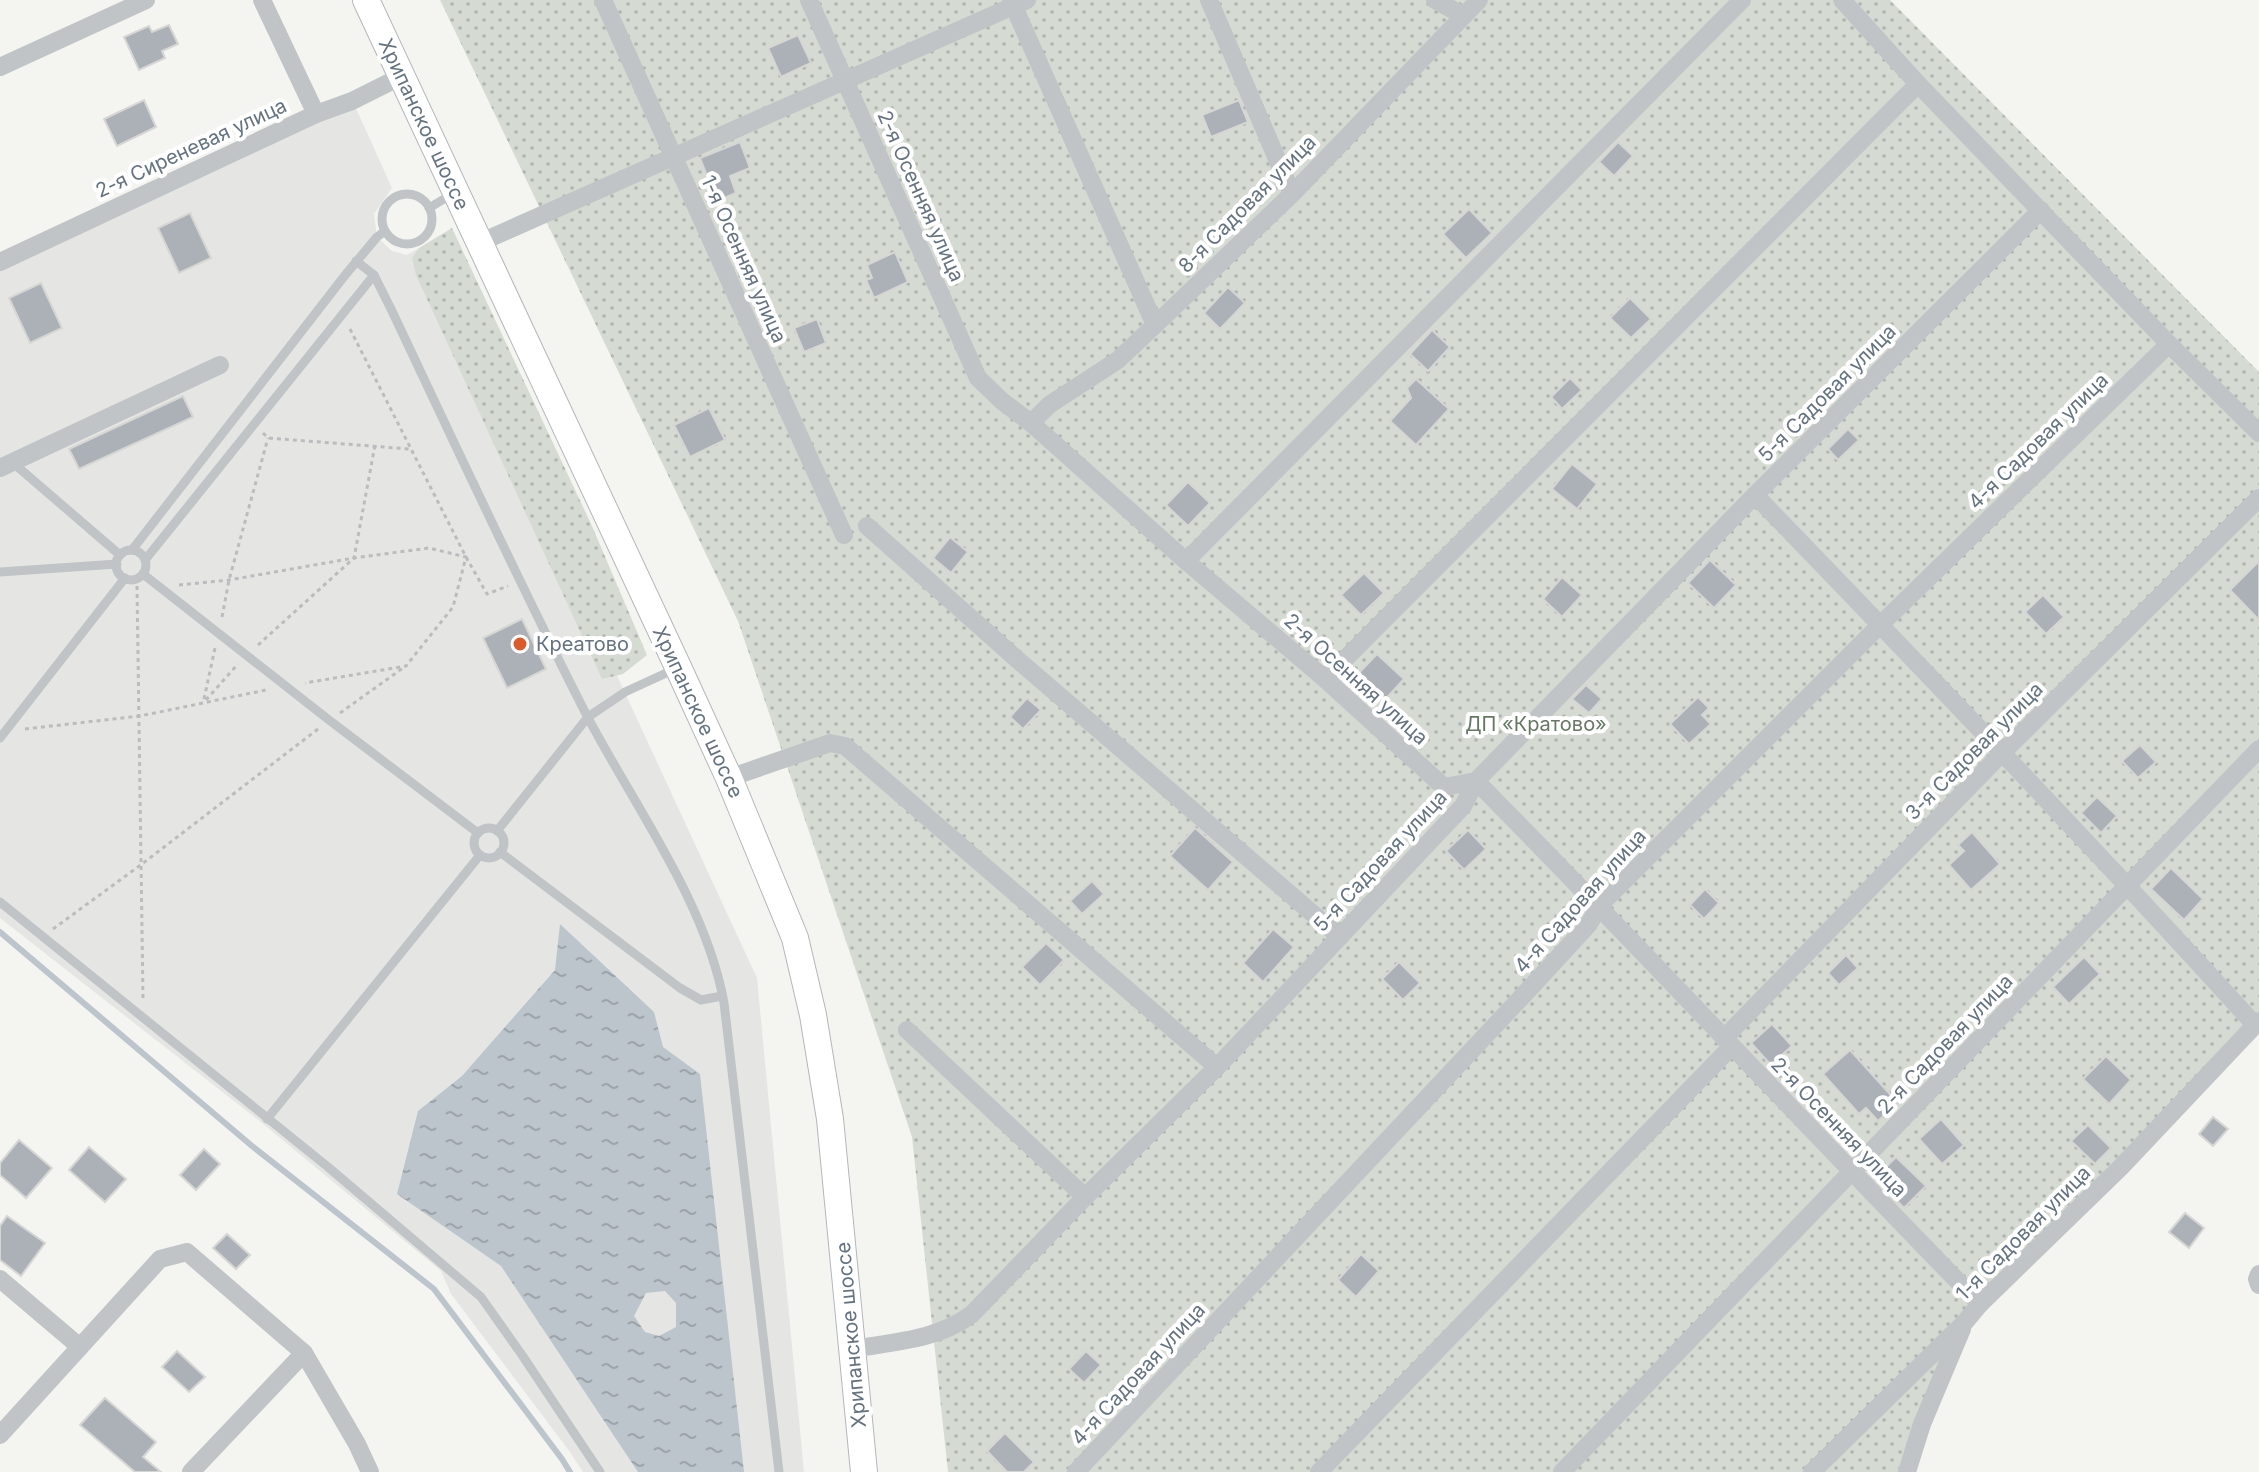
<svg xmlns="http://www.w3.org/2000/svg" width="2259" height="1472" viewBox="0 0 2259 1472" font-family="Inter,sans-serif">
<defs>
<pattern id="grass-dots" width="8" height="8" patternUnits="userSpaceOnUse" patternTransform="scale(2)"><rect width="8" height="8" fill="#d5dbd2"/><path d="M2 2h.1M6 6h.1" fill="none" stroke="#b0b6b0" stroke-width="1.8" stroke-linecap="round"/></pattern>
<pattern id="water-ripples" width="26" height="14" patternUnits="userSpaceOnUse" patternTransform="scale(2)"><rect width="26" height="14" fill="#bbc5cb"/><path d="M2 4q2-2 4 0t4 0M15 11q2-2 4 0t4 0" fill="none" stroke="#9ca4aa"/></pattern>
</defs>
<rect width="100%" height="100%" fill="#f4f5f1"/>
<!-- built -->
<path fill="#e5e6e4" d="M 354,104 L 392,188 L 374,214 L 377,237 L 392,251 L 407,255 L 419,248 L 757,978 L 804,1472 L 583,1472 L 570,1452 L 451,1294 L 441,1271 L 262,1123 L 0,918 L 0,269 Z"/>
<!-- grass -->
<g fill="url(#grass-dots)">
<path d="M 440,0 L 1890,0 L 2259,372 L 2259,1011 L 1968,1329 L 1913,1472 L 948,1472 L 912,1137 L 738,621 Z"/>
<path d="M 452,228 L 592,526 L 647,655 L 623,674 L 602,679 L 416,275 L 412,258 L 419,248 Z"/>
</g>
<!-- water -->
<path fill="url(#water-ripples)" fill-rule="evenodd" d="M 560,924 L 654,1012 L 663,1047 L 700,1074 L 744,1472 L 638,1472 L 501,1266 L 397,1194 L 418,1111 L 462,1076 L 555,970 ZM 665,1291 L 676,1303 L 676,1327 L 659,1336 L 645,1332 L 634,1316 L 646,1293 Z"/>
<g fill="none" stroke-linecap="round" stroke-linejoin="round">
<!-- stream -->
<path stroke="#bbc5cb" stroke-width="6" d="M 0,932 L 252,1146 L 434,1289 L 562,1459 L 570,1472"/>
</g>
<!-- building -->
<g fill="#abb1b6" stroke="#d6d6d4" stroke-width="2">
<path d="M 169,25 L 178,44 L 162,51 L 165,58 L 139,70 L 124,37 L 149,26 L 152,32 Z"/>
<path d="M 798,35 L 811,63 L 781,77 L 768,48 Z"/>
<path d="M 144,100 L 156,127 L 117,146 L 104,119 Z"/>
<path d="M 1239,100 L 1248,122 L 1211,137 L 1202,115 Z"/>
<path d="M 740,142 L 750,168 L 730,176 L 736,193 L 717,201 L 700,158 Z"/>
<path d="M 1618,142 L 1633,156 L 1614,176 L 1599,162 Z"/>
<path d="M 1469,209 L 1492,233 L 1466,258 L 1443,234 Z"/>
<path d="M 190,213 L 211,258 L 179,273 L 158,228 Z"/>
<path d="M 895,252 L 908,282 L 874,298 L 866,280 L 872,278 L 867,265 Z"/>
<path d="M 41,283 L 62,328 L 30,343 L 9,298 Z"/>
<path d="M 1228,287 L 1245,303 L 1220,329 L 1204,313 Z"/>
<path d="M 1630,298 L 1651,319 L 1631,338 L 1610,318 Z"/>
<path d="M 817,319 L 826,343 L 804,352 L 794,328 Z"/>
<path d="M 1432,330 L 1450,347 L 1428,371 L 1410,354 Z"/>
<path d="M 1570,378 L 1582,390 L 1562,409 L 1551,397 Z"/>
<path d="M 1416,379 L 1449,409 L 1416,445 L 1390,421 L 1411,398 L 1407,388 Z"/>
<path d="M 183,396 L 193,417 L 79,469 L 69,449 Z"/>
<path d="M 709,408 L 725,440 L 690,457 L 674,425 Z"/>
<path d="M 1848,429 L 1859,440 L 1838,460 L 1828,449 Z"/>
<path d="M 1572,464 L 1597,484 L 1577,509 L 1552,489 Z"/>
<path d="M 1188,482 L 1210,503 L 1188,526 L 1166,505 Z"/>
<path d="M 950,537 L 968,552 L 951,573 L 933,558 Z"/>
<path d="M 1710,560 L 1736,585 L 1714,608 L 1688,583 Z"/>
<path d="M 2259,561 L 2259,620 L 2230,590 Z"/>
<path d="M 1364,573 L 1384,593 L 1361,615 L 1341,595 Z"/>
<path d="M 1562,577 L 1582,595 L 1562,617 L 1543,599 Z"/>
<path d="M 2043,595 L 2064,617 L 2046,634 L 2025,612 Z"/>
<path d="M 522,619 L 546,669 L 507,688 L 483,638 Z"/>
<path d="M 1377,654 L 1404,679 L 1383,702 L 1355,677 Z"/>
<path d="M 1586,685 L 1602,699 L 1589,713 L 1572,699 Z"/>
<path d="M 1698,697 L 1709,708 L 1702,715 L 1711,724 L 1689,744 L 1670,724 Z"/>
<path d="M 1027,698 L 1041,710 L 1023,729 L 1010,717 Z"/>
<path d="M 2140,745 L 2156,762 L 2138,778 L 2122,761 Z"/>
<path d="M 2097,797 L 2117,816 L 2101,833 L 2081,813 Z"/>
<path d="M 1195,828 L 1233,862 L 1208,890 L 1170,856 Z"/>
<path d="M 1468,830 L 1486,849 L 1464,870 L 1446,851 Z"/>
<path d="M 1972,832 L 2000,864 L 1971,890 L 1949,865 L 1964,851 L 1958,845 Z"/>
<path d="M 2171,868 L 2203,899 L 2184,920 L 2151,889 Z"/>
<path d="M 1092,881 L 1104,894 L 1082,914 L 1070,901 Z"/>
<path d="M 1705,889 L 1719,903 L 1704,919 L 1690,905 Z"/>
<path d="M 1273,929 L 1294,947 L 1263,982 L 1243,963 Z"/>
<path d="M 1046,943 L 1064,960 L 1040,985 L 1022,967 Z"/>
<path d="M 1846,955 L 1858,968 L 1839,985 L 1828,973 Z"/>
<path d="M 2084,957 L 2100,974 L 2069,1004 L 2053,987 Z"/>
<path d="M 1399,962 L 1420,983 L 1403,1000 L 1382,979 Z"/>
<path d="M 1772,1024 L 1792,1046 L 1771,1065 L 1751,1043 Z"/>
<path d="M 1850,1050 L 1898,1103 L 1878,1121 L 1866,1108 L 1859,1114 L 1823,1074 Z"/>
<path d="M 2106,1056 L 2131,1080 L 2109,1104 L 2083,1079 Z"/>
<path d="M 2213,1117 L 2228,1129 L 2213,1146 L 2199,1134 Z"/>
<path d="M 1941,1119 L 1964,1145 L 1942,1164 L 1919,1139 Z"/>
<path d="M 2088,1125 L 2111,1148 L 2095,1164 L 2071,1141 Z"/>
<path d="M 19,1140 L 52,1168 L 26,1198 L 0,1175 L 0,1163 Z"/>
<path d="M 89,1147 L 126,1179 L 105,1202 L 69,1170 Z"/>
<path d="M 204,1149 L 220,1164 L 196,1190 L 180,1175 Z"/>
<path d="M 1896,1157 L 1926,1186 L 1904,1208 L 1875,1178 Z"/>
<path d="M 2185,1213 L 2204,1228 L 2189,1248 L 2169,1232 Z"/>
<path d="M 7,1216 L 45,1243 L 21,1276 L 0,1260 L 0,1226 Z"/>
<path d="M 227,1234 L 250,1255 L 236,1269 L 213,1248 Z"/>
<path d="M 1361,1254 L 1379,1271 L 1356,1297 L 1338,1280 Z"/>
<path d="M 177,1351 L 205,1377 L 189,1392 L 162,1367 Z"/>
<path d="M 1086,1351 L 1101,1365 L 1084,1383 L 1069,1369 Z"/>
<path d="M 105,1398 L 156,1442 L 143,1457 L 161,1472 L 135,1472 L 80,1425 Z"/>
<path d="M 1005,1433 L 1034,1462 L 1024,1472 L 1007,1472 L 987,1451 Z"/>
</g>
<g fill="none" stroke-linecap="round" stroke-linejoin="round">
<defs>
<path id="secondary" d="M 366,0 L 678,667 L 729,778 L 795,938 L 813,1015 L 830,1119 L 864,1472"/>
</defs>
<!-- secondary casing -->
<use href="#secondary" stroke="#b3b7bb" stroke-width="28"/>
<!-- path -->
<g stroke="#babcbe" stroke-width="3" stroke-dasharray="4 4" stroke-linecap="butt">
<path d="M 350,329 L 466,557 L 487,594 L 508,586"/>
<path d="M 263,433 L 268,438 L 409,449"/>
<path d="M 179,585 L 229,580 L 354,558 L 429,548 L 466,557 L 453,607 L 406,666 L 305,683"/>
<path d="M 137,586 L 143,998"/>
<path d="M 222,617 L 229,580 L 268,438"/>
<path d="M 258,645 L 354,558 L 375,445"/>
<path d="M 204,699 L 215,648"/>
<path d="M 206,700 L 238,664"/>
<path d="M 340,713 L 403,668"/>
<path d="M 25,729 L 140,716 L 266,690"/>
<path d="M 53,929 L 142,864 L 318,729"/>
</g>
<!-- lane -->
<g stroke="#c0c4c7" stroke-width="9">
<circle cx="407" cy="219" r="25"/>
<path d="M 429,208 L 454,193"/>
<path d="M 356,261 L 374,275 L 391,309 C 455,444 518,581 586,714 C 633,804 706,902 724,1003 L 779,1472"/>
<path d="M 12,462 L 120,555"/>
<path d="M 132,550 L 346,274 L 377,237 L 385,231"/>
<circle cx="131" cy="565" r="15"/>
<path d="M 145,560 L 374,275"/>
<path d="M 0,572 L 117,564"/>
<path d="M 143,574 L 329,720 L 478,833"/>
<path d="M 0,738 L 125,578"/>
<circle cx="489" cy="843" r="15"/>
<path d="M 497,831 L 588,717 L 625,692 L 675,669"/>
<path d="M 500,852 L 680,988 L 701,1000 L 722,996"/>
<path d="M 0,902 L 328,1167 L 481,1297 L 522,1355 L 600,1472"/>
<path d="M 267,1119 L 480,855"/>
</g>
<!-- street -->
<g stroke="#c0c4c7" stroke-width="18">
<path d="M 262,0 L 316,114"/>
<path d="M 603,0 L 844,535"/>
<path d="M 809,0 L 978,378 L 1002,401 L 1031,423 L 1186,561 L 1325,679 L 1444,787 L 1476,781 C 1646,953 1811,1131 1980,1304"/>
<path d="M 1011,0 L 1155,325"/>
<path d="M 1209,0 L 1292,194"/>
<path d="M 1435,0 L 1462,15"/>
<path d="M 1842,0 L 1918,84 L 2169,344 L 2259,433"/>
<path d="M 0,67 L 146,0"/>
<path d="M 479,243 L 1027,0"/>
<path d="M 0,262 L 316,114 L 352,101 L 402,76"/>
<path d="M 1031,423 L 1049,405 L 1118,360 L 1155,325 L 1292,194 L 1479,0"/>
<path d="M 0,468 L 220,365"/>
<path d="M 1755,495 C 1924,670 2092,845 2255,1025"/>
<path d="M 867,526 L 1019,661 L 1340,937"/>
<path d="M 1186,561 L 1742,0"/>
<path d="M 1325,679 L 1918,84"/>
<path d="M 729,778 L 830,743 L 845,746 L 1217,1067"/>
<path d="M 907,1030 L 1085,1197"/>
<path d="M 1724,1038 L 2003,752 L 2259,498"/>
<path d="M 2259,1274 L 2257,1279 L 2259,1285"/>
<path d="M 0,1279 L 80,1347"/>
<path d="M 852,1349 C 893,1342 938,1340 972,1314 L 1085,1197 L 1217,1067 L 1463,806 L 1476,781 L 1755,495 L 2041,210"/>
<path d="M 0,1435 L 160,1259 L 187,1252 L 304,1353 L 357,1444 L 370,1472"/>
<path d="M 191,1472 L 304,1353"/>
<path d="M 1076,1472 L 1532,986 L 1589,924 L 1599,906 L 1880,625 L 2169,344"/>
<path d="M 1319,1472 L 1731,1047"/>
<path d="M 1562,1472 L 2259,749"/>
<path d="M 1812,1472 L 1965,1322 L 1980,1304 L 2121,1167 L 2259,1021"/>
<path d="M 1907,1472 L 1922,1424 L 1962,1329"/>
</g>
<!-- secondary -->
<use href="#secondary" stroke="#fff" stroke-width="26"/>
</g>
<!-- markers -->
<circle fill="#da5c2b" stroke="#fff" stroke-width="3" cx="520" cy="644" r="8"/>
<g text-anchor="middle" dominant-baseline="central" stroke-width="8" stroke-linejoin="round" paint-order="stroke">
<!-- street labels -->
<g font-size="20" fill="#657380" stroke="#fff">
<text transform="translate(424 124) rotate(65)">Хрипанское шоссе</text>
<text transform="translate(191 148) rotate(-25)">2-я Сиреневая улица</text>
<text transform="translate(921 196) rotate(66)">2-я Осенняя улица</text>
<text transform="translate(1247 204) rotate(-45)">8-я Садовая улица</text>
<text transform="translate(744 259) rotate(66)">1-я Осенняя улица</text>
<text transform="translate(1827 393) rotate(-45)">5-я Садовая улица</text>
<text transform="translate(2038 441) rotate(-44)">4-я Садовая улица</text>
<text transform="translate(1356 679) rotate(42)">2-я Осенняя улица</text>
<text transform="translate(698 712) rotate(65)">Хрипанское шоссе</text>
<text transform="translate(1974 751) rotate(-45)">3-я Садовая улица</text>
<text transform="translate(1380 861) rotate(-47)">5-я Садовая улица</text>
<text transform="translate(1580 901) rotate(-48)">4-я Садовая улица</text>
<text transform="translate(1945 1044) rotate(-46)">2-я Садовая улица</text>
<text transform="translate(1839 1127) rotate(46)">2-я Осенняя улица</text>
<text transform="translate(2023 1233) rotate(-45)">1-я Садовая улица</text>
<text transform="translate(851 1335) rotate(-95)">Хрипанское шоссе</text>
<text transform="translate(1138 1374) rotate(-47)">4-я Садовая улица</text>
</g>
<!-- poi labels -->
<g font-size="20" fill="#657380" stroke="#fff" text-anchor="start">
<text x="536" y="644">Креатово</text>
</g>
<!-- park labels -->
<g font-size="20" fill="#667863" stroke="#fff">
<text x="1536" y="724">ДП «Кратово»</text>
</g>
</g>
</svg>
